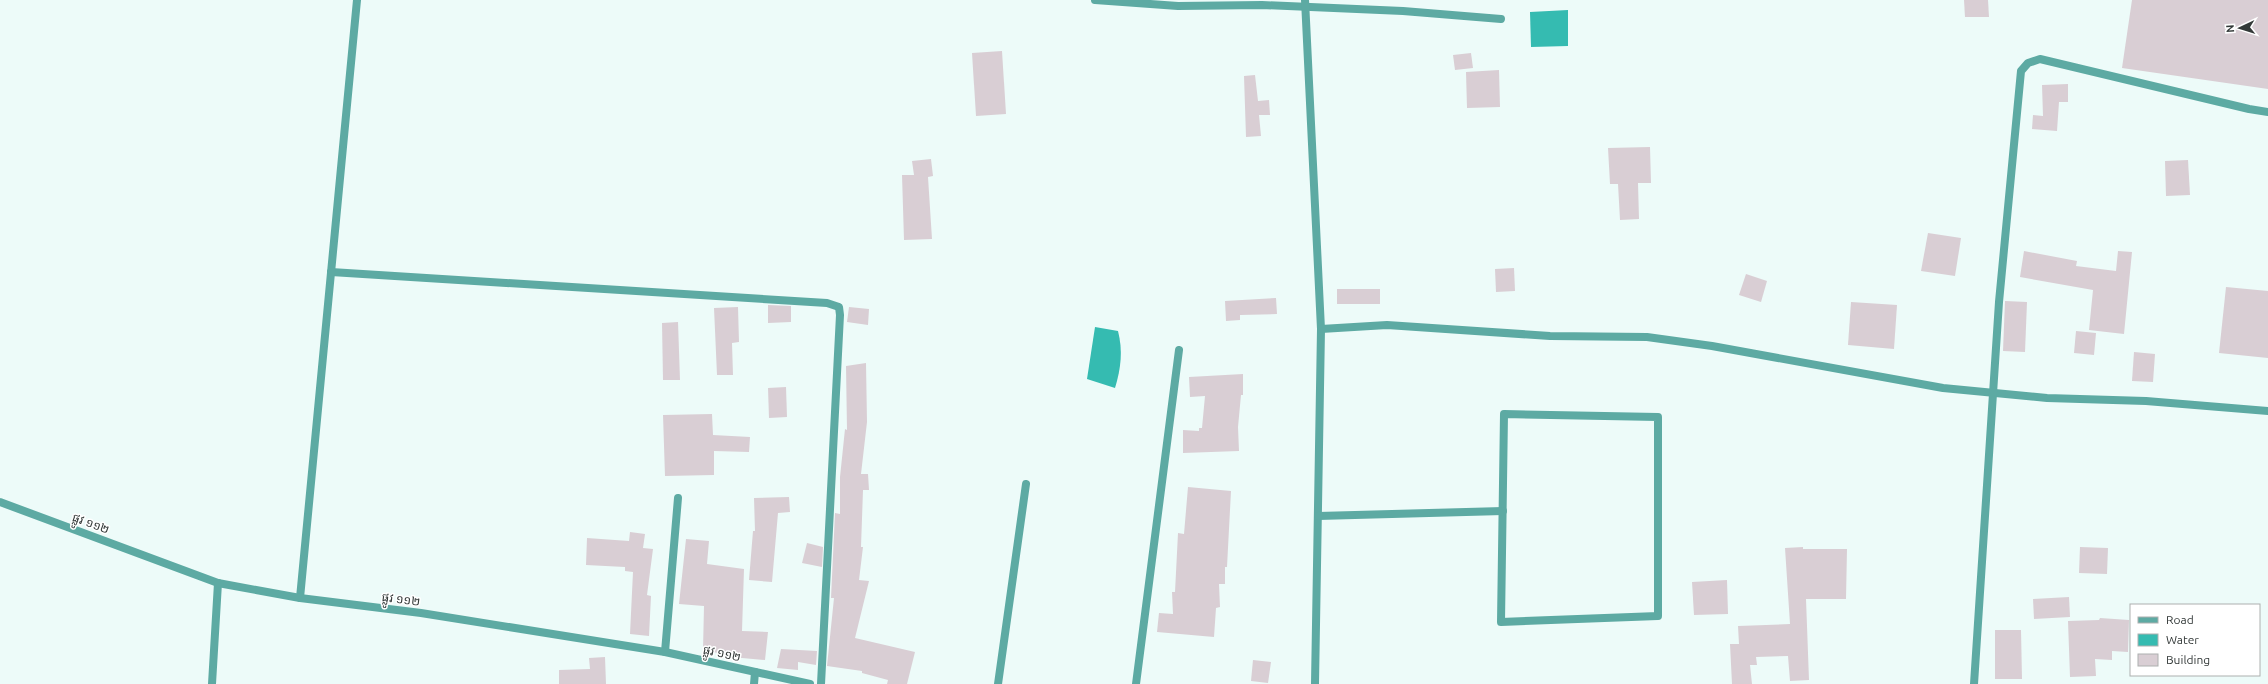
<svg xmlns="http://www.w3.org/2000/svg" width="2268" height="684" viewBox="0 0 2268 684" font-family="Ubuntu,'Noto Sans Khmer',sans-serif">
<rect width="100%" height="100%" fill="#edfbf9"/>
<!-- water -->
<g fill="#35bbb1">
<path d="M 1568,10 L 1568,46 L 1531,47 L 1530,12 Z"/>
<path d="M 1095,327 L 1118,331 C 1123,351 1121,368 1115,388 L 1087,379 Z"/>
</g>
<!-- building -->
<g fill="#d9ced4">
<path d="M 1964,0 L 1988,0 L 1989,17 L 1965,17 Z"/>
<path d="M 2132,0 L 2268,0 L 2268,89 L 2122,68 Z"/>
<path d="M 1002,51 L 1006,114 L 976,116 L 972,53 Z"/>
<path d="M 1471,53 L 1473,68 L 1455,70 L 1453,55 Z"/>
<path d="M 1499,70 L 1500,107 L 1467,108 L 1466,72 Z"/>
<path d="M 1255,75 L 1258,101 L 1269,100 L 1270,115 L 1259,115 L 1261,136 L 1246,137 L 1244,76 Z"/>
<path d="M 2068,84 L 2068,102 L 2059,102 L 2057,131 L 2032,129 L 2033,115 L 2043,116 L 2042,85 Z"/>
<path d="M 1650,147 L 1651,183 L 1638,183 L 1639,219 L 1620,220 L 1618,184 L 1610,184 L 1608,148 Z"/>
<path d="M 931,159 L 933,176 L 928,177 L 932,239 L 904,240 L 902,175 L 914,175 L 912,161 Z"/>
<path d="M 2188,160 L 2190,195 L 2166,196 L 2165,161 Z"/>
<path d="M 1928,233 L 1961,238 L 1955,276 L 1921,271 Z"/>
<path d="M 2024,251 L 2077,261 L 2076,266 L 2116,271 L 2118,251 L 2132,252 L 2124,334 L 2089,330 L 2093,290 L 2020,277 Z"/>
<path d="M 1514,268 L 1515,291 L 1496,292 L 1495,269 Z"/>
<path d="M 1746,274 L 1767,281 L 1761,302 L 1739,295 Z"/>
<path d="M 2226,287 L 2268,291 L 2268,358 L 2219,353 Z"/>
<rect x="1337" y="289" width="43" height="15"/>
<path d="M 1276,298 L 1277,314 L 1240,315 L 1240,320 L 1226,321 L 1225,301 Z"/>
<path d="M 2005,301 L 2027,302 L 2025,352 L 2003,351 Z"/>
<path d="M 1851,302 L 1897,305 L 1894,349 L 1848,345 Z"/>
<path d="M 768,305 L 791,306 L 791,322 L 768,323 Z"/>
<path d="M 738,307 L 739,342 L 732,343 L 733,375 L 717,375 L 714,308 Z"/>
<path d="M 849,307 L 869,309 L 868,325 L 847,322 Z"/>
<path d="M 678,322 L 680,380 L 663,380 L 662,323 Z"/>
<path d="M 2076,331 L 2096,333 L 2094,355 L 2074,353 Z"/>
<path d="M 2134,352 L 2155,354 L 2153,382 L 2132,381 Z"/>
<path d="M 866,363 L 867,422 L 861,474 L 868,474 L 869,490 L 863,490 L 861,547 L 863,547 L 859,580 L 869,581 L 855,638 L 915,652 L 907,684 L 887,684 L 888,680 L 862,673 L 862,671 L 827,666 L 834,598 L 831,598 L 835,513 L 840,514 L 840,477 L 845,429 L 847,430 L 846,366 Z"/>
<path d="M 1243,374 L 1243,395 L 1241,395 L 1238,427 L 1239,451 L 1183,453 L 1183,430 L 1199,431 L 1199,428 L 1202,428 L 1205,396 L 1190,397 L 1189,377 Z"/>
<path d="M 786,387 L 787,417 L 769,418 L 768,388 Z"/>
<path d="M 712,414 L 713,435 L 750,437 L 749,452 L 714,451 L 714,475 L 665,476 L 663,415 Z"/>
<path d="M 1188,487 L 1231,491 L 1227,567 L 1225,567 L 1225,584 L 1219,584 L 1220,607 L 1216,608 L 1214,637 L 1157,632 L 1159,613 L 1173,614 L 1172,592 L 1175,592 L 1178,533 L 1184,534 Z"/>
<path d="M 789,497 L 790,512 L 778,513 L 772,582 L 749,580 L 753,531 L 755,531 L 754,498 Z"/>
<path d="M 630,532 L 645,534 L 643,548 L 653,549 L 647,595 L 651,596 L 649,636 L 630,634 L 633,572 L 625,571 L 625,567 L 586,565 L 587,538 L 629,541 Z"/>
<path d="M 686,539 L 709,541 L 707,564 L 744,569 L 742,631 L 768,632 L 765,660 L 742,658 L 703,650 L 704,606 L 679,604 Z"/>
<path d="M 807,543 L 823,547 L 822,567 L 802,563 Z"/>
<path d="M 1803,547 L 1803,549 L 1847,549 L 1846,599 L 1806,599 L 1809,680 L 1790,681 L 1788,656 L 1756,657 L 1757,665 L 1750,665 L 1752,684 L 1732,684 L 1730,644 L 1739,644 L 1738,626 L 1790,624 L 1785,548 Z"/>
<path d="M 2080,547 L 2108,548 L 2107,574 L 2079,573 Z"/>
<path d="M 1727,580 L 1728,614 L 1694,615 L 1692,582 Z"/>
<path d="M 2069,597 L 2070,617 L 2034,619 L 2033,599 Z"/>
<path d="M 2100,618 L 2129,620 L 2128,652 L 2112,651 L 2112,660 L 2095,659 L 2096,676 L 2070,677 L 2068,621 L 2099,620 Z"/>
<path d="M 1995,630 L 2021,630 L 2022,679 L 1995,679 Z"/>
<path d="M 781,649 L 817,651 L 816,665 L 798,662 L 798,670 L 777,668 Z"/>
<path d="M 605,657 L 606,684 L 559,684 L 559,670 L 590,669 L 589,658 Z"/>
<path d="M 1253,660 L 1271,662 L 1268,683 L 1251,681 Z"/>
</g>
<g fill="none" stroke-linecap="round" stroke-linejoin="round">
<!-- minor -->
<g stroke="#5daaa3" stroke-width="8">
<path d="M 1095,0 L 1178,6 L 1262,5 L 1403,11 L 1501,19"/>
<path d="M 1305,0 L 1321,329 L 1315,684"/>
<path d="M 331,272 L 827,303 L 839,307 L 840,315 L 821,684"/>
<path d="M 1321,329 L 1387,325 L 1550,336 L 1647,337 L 1712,346 L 1943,388 L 2047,398 L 2146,401 L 2268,411"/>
<path d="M 1504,414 L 1658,417 L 1658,616 L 1501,622 Z"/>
<path d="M 1318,516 L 1503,511"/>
<path d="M 300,598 L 357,0"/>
<path d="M 665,652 L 678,498"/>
<path d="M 212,684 L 218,583"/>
<path d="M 754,684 L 755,672"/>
<path d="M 998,684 L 1026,484"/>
<path d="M 1136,684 L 1179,350"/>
<path d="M 1974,684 L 1999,302 L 2021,71 L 2028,63 L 2040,59 L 2249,109 L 2268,112"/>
</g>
<!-- tertiary -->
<path stroke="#5daaa3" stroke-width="8" d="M 0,502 L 218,583 L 300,598 L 421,613 L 665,652 L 810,684"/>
</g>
<g text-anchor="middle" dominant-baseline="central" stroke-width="3" stroke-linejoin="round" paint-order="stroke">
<!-- street labels -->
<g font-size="12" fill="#333938" stroke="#fff">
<text transform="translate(91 523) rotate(20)">ផ្លូវ ១១២</text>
<text transform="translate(401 599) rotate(7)">ផ្លូវ ១១២</text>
<text transform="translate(722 653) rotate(12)">ផ្លូវ ១១២</text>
</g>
</g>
<!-- legend -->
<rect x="2130" y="604" width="130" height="72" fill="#ffffff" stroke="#adb0af"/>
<rect x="2138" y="617" width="20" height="6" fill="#5daaa3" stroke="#adb0af"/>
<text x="2166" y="624" font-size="12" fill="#333938">Road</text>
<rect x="2138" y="634" width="20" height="12" fill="#35bbb1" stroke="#adb0af"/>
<text x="2166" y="644" font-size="12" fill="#333938">Water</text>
<rect x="2138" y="654" width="20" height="12" fill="#d9ced4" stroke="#adb0af"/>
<text x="2166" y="664" font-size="12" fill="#333938">Building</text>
<!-- north arrow -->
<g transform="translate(2240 28) rotate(266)" stroke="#ffffff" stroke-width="3" paint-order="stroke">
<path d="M0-3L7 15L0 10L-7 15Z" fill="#333938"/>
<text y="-6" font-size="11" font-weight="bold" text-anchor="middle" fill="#333938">N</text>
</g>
</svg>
